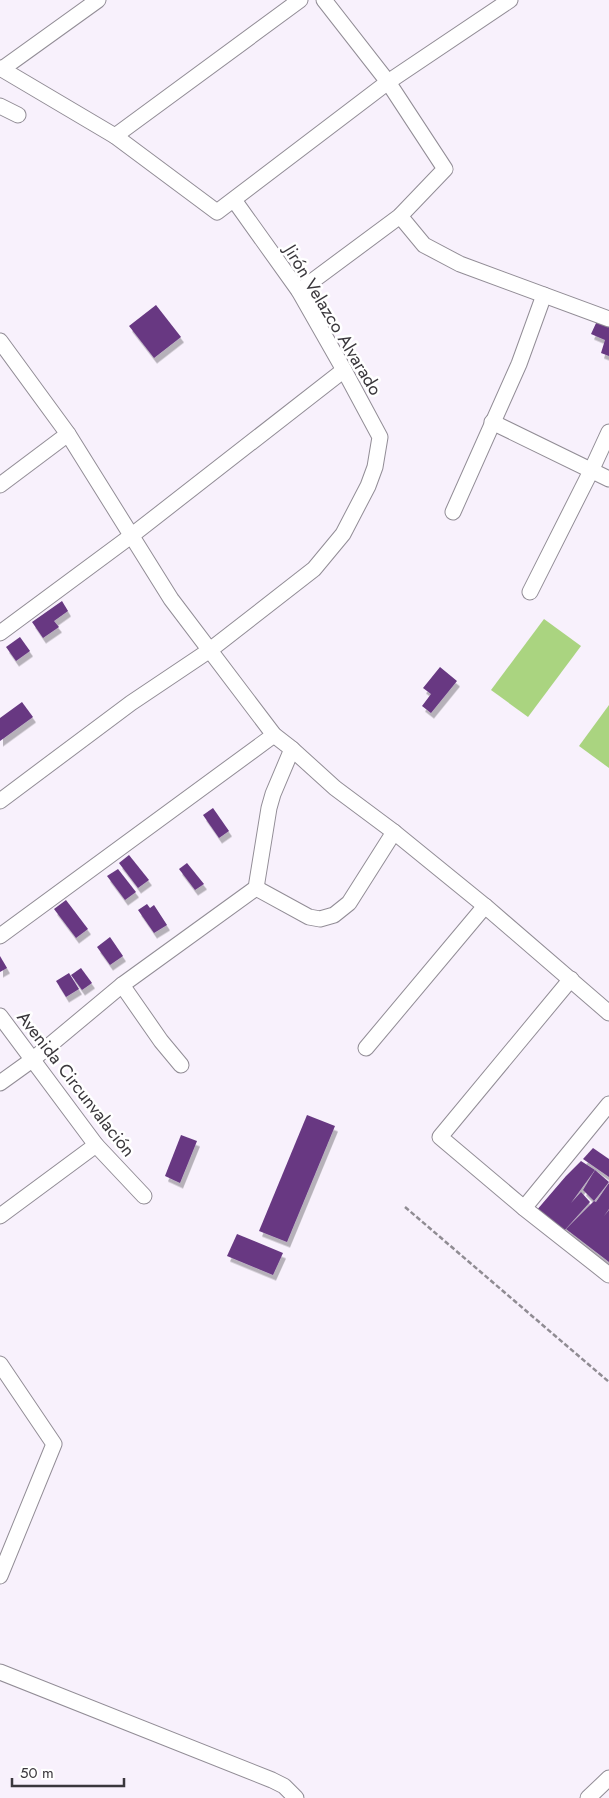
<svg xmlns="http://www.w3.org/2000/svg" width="609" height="1798" viewBox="0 0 609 1798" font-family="Jost,sans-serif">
<defs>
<filter id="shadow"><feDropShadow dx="3" dy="5.5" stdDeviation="0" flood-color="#0004"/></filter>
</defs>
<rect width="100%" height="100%" fill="#f8f1fc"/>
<!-- green -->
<g fill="#aad480">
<path d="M 544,619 L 581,646 L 528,717 L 491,690 Z"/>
<path d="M 609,705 L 609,768 L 579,746 Z"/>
</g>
<!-- building -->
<g fill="#683982" filter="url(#shadow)">
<path d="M 156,305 L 181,337 L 154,358 L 129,326 Z"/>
<path d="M 597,321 L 609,326 L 609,356 L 601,353 L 605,340 L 591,334 Z"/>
<path d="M 62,601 L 68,611 L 54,621 L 59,627 L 43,638 L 32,622 Z"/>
<path d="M 20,637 L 30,651 L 16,661 L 6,647 Z"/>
<path d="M 440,667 L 457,681 L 431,713 L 422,706 L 431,694 L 423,688 Z"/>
<path d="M 22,702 L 33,717 L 0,741 L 0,718 Z"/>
<path d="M 213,808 L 229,831 L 219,838 L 203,815 Z"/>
<path d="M 129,855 L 149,880 L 138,888 L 119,863 Z"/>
<path d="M 187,863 L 204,884 L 195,890 L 179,869 Z"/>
<path d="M 118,869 L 136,892 L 125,900 L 107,876 Z"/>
<path d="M 66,900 L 88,929 L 76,938 L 54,909 Z"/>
<path d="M 147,904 L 150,908 L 154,905 L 167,925 L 154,933 L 138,910 Z"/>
<path d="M 110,937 L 123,956 L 110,965 L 97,947 Z"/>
<path d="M 0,956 L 7,968 L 0,972 Z"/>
<path d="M 81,968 L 92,983 L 82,990 L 71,975 Z"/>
<path d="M 69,973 L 79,989 L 66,997 L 56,981 Z"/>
<path d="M 307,1115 L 335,1126 L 287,1242 L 259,1231 Z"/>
<path d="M 181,1135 L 197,1141 L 180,1183 L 165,1176 Z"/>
<path d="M 593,1148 L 609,1159 L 609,1177 L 583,1159 Z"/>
<path d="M 581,1161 L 595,1170 L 571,1203 L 581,1192 L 590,1202 L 563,1232 L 536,1211 L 566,1176 Z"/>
<path d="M 595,1170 L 609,1182 L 594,1201 L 583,1190 Z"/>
<path d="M 609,1183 L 609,1209 L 604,1216 L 609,1210 L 609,1262 L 566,1229 L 594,1201 L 596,1202 Z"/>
<path d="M 237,1234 L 283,1253 L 273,1275 L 227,1256 Z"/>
</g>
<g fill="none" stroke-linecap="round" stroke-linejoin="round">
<defs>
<g id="minor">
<path d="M 0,68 L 115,136 L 217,212 L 388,82 L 510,0"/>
<path d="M 2,69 L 98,0"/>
<path d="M 0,106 L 18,115"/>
<path d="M 115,136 L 300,0"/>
<path d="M 400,216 L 424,245 L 460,264 L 609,319"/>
<path d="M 299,291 L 400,216 L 445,169 L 388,82 L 324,0"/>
<path d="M 0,341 L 68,434 L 171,599 L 274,735 L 292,749 L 273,794 L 269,808 L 256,888 L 122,985 L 32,1060 L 0,1083"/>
<path d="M 492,422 L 609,479"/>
<path d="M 0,485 L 68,434"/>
<path d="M 453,512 L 519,364 L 544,295"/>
<path d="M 530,592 L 591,471 L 609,432"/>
<path d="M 0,633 L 131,536 L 344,370"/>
<path d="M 292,749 L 335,788 L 394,832 L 485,906 L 609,1013"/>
<path d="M 0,801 L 131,703 L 210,650 L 314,569 L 343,534 L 368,486 L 375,467 L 380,437 L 344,370 L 299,291 L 234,200"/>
<path d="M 256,888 L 309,917 L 320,919 L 334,915 L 349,903 L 394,832"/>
<path d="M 0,936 L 274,735"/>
<path d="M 571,979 L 440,1137 L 524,1208 L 609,1275"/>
<path d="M 122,985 L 161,1041 L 181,1065"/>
<path d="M 0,1016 L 96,1145 L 144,1196"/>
<path d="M 366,1048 L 485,906"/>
<path d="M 524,1208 L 609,1104"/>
<path d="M 0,1216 L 96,1145"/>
<path d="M 0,1364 L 54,1444 L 0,1576"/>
<path d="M 0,1672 L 272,1780 L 284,1786 L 296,1798"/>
<path d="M 588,1798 L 609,1778"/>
</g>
</defs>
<!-- minor casing -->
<use href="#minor" stroke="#928d96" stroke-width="17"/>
<!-- path -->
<path stroke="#908c93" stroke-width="2.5" stroke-dasharray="5 2.5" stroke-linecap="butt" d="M 405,1207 L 609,1382"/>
<!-- minor -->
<use href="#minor" stroke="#fff" stroke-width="15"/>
</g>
<g text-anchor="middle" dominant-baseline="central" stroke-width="5" stroke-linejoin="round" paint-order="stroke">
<!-- street labels -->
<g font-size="18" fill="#3a373c" stroke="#fff">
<text transform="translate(333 320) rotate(59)">Jirón Velazco Alvarado</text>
<text transform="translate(76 1084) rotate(52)">Avenida Circunvalación</text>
</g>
</g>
<!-- scale -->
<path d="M12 1778v8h112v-8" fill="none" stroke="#3a373c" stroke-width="2.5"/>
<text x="20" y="1778" font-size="15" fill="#3a373c" stroke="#ffffff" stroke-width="4" paint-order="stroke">50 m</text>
</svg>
